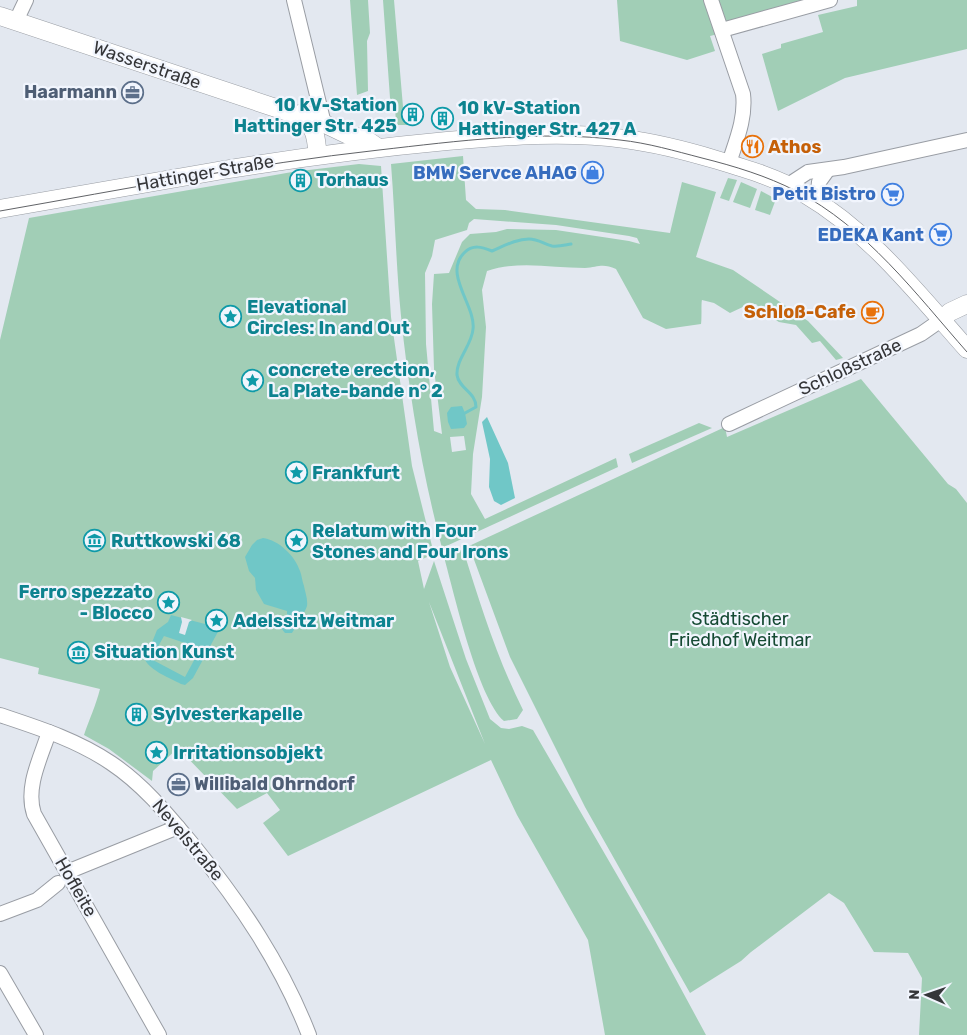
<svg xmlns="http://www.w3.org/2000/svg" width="967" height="1035" viewBox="0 0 967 1035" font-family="Rubik,sans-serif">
<rect width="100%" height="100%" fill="#e3e8f0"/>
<!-- green -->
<g fill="#a1ceb6" fill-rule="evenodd">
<path d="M 350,0 L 368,0 L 370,33 L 367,41 L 368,91 L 357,95 Z"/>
<path d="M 383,0 L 394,0 L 403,107 L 406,107 L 408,125 L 396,125 L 395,105 L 390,98 Z"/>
<path d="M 617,0 L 707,0 L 718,34 L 710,36 L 715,51 L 687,60 L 620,41 Z"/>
<path d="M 717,0 L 813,0 L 724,22 Z"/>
<path d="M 857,0 L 967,0 L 967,49 L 845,78 L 778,111 L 762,54 L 781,48 L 781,44 L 823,32 L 818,15 L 857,6 Z"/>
<path d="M 463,156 L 466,200 L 476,209 L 505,210 L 670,233 L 682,182 L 716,192 L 696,257 L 733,270 L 808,321 L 843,358 L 836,360 L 820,341 L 812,343 L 796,325 L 779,322 L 764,313 L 756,304 L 745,306 L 730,313 L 714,303 L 702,300 C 701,302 702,319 701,324 L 666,329 L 643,318 L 616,269 C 603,263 598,267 585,268 C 552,268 519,260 487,271 L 482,290 L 486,327 L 482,397 L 473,454 L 471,494 L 485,519 L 616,458 L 618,467 L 442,548 C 422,472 409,394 401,316 C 396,266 395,214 391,164 ZM 474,219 L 556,225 L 629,236 L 637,238 L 640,244 L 629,241 L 556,230 L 507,229 L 496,232 L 470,234 L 462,242 L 449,273 L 434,274 L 432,304 L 434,369 L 442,434 L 434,431 L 426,344 L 425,273 L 432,256 L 435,240 L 467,230 L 469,223 ZM 464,436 L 466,450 L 452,452 L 450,437 Z"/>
<path d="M 359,164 L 381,166 L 391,317 L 412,466 L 434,554 L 418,561 L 424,589 L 434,561 L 466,659 L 490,719 L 501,728 L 509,729 L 522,726 L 533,730 L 653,937 L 706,1035 L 605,1035 L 588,940 L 517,815 L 491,760 L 288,856 L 263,823 L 280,810 L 267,793 L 237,809 L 178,748 L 153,771 L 152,781 L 109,749 L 84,735 C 89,720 96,705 100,689 L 38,674 L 39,668 L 0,658 L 0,340 L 29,218 L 292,172 ZM 429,602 L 485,744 L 450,667 Z"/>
<path d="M 728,178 L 737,180 L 729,201 L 720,198 Z"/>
<path d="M 741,182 L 757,189 L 750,208 L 733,202 Z"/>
<path d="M 761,191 L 776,199 L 770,215 L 755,210 Z"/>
<path d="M 861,379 L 948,484 L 956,489 L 967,503 L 967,1035 L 919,1035 L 922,978 L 908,953 L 874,952 L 844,903 L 829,893 L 751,952 L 741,961 L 690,993 L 585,807 L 510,657 L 469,546 L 725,427 L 727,437 Z"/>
<path d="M 699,423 L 712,428 L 632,463 L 629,454 Z"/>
<path d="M 463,549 C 480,604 497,658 523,710 L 517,719 L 504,721 C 478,699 454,593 444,557 Z"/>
</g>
<!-- water -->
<g fill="#70c7c7" fill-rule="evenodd">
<path d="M 462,406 L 465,413 L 467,424 L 464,428 L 451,429 L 448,422 L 447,413 L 451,407 Z"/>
<path d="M 487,417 L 508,463 L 515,498 L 501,505 L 494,501 L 489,487 L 490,459 L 482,422 Z"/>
<path d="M 263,538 C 279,540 295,556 300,571 C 302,576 302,581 304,586 C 305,592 308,599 307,606 C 305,612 296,627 292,633 L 285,633 L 281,628 L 287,616 L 287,611 L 264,604 L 256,590 L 255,578 L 249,571 L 245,557 L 252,545 L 257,540 Z"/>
<path d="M 171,615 L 220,628 L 193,678 L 185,685 L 181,684 C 170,678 151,671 145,660 L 157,630 L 168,622 ZM 164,636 L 185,643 L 199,651 L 185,677 L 151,659 Z"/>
</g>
<!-- pier -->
<path fill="#e3e8f0" d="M 181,617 L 192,620 L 189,622 L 185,635 L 179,633 L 182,622 Z"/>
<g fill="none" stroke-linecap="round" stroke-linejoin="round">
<!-- stream -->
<path stroke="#70c7c7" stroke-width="3" d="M 465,413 L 476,407 C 476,392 459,389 457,375 C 456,359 472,345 473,329 C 476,306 443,274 464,253 C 473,244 482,247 492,251 C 504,246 516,239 529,239 C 538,239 544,244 552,246 C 558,247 565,245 571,244"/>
<defs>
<g id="minor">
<path d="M 294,0 L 324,124"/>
<path d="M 711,0 L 743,94 C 746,118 736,141 729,163"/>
<path d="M 16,21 L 26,0"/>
<path d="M 722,30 L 830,0"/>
<path d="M 788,185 L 808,172 L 844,167 L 967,140"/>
<path d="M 817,201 L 819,182 L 827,171"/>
<path d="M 729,424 L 921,334 L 941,320"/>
<path d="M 0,715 C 39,728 77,740 111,763 C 144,785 168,815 193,845 C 241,904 282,965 309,1035"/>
<path d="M 49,732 C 41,757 25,787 34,814 L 159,1035"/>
<path d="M 67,872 L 178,827"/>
<path d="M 0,914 L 37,900 L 58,883"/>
<path d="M 0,973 L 36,1035"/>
</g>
<g id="major">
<path d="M 0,16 L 294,114 C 299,119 302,120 308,124 C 317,130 316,145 318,155"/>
<path d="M 302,113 L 350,136 L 364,138 L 377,147"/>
<path d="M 0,209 C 74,196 148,183 223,170 C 297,158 371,148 447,141 C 506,136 565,131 625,139 C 656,143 687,151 717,160 C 747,169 777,178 805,194 C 871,233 917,293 967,349"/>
<path d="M 941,320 L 950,312 L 967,304"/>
</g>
</defs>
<!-- minor casing -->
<use href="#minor" stroke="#999da4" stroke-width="16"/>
<!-- major casing -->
<use href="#major" stroke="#999da4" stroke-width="19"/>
<!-- minor -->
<use href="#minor" stroke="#fff" stroke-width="14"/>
<!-- major -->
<use href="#major" stroke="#fff" stroke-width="18"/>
<!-- tram -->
<path stroke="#616367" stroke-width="1" d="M 0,211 C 126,189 252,164 379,150 C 458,141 540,130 620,140 C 648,143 675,151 702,158 C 734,166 767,176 796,191 C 866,227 916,294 967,352"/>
</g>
<!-- icons -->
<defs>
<symbol id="office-ring" viewBox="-11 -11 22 22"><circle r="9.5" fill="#f1f5fd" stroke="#5c6f8a" stroke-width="1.5"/><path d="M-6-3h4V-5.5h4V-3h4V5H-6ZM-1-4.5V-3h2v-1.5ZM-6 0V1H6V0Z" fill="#5c6f8a"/></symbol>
<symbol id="building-ring" viewBox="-11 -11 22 22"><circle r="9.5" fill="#f1f5fd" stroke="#0f9aa8" stroke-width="1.5"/><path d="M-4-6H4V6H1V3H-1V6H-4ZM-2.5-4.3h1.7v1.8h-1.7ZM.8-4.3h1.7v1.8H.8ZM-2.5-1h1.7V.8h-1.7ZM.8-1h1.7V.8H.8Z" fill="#0f9aa8"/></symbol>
<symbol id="restaurant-ring" viewBox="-11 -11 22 22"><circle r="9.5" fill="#f1f5fd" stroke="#e8710a" stroke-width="1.5"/><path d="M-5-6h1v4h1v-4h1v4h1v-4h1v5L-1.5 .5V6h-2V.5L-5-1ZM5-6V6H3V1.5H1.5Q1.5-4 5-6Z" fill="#e8710a"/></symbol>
<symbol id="shop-ring" viewBox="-11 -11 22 22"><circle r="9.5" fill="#f1f5fd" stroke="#3f7fe0" stroke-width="1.5"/><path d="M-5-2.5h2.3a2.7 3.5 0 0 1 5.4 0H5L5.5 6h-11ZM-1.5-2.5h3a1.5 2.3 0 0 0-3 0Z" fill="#3f7fe0"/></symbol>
<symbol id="supermarket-ring" viewBox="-11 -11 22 22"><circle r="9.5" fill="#f1f5fd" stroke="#3f7fe0" stroke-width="1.5"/><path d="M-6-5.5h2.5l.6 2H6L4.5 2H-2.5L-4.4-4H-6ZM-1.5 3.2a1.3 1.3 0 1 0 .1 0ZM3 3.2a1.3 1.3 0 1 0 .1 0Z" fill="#3f7fe0"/></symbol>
<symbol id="cafe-ring" viewBox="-11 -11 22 22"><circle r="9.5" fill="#f1f5fd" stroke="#e8710a" stroke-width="1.5"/><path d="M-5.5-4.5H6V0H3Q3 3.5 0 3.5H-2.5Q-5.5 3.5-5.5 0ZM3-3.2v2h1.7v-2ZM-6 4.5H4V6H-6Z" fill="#e8710a"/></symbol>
<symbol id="sight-ring" viewBox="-11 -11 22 22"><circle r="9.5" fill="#f1f5fd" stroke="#0f9aa8" stroke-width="1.5"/><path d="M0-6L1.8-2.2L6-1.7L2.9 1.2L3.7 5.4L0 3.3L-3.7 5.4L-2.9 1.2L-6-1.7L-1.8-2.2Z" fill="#0f9aa8"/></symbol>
<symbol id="museum-ring" viewBox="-11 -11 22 22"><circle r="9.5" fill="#f1f5fd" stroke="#0f9aa8" stroke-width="1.5"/><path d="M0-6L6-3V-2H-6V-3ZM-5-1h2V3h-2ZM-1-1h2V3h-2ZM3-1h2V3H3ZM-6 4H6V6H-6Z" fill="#0f9aa8"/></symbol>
</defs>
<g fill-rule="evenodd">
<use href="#office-ring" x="120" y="80" width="25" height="25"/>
<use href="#building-ring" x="400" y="102" width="25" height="25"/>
<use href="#building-ring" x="430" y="106" width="25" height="25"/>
<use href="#restaurant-ring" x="740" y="134" width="25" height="25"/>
<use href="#shop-ring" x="580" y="160" width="25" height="25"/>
<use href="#building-ring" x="288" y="168" width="25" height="25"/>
<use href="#supermarket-ring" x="880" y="182" width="25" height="25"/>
<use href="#supermarket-ring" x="928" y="222" width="25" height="25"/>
<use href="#cafe-ring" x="860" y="300" width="25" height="25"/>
<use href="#sight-ring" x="218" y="304" width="25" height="25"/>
<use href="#sight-ring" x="240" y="368" width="25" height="25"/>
<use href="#sight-ring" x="284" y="460" width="25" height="25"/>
<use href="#museum-ring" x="82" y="528" width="25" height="25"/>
<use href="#sight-ring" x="284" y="528" width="25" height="25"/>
<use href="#sight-ring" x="156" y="590" width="25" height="25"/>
<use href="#sight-ring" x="204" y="608" width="25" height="25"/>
<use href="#museum-ring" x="66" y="640" width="25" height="25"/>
<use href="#building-ring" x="124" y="702" width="25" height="25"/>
<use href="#sight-ring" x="144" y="740" width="25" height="25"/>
<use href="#office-ring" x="166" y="772" width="25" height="25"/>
</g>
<g text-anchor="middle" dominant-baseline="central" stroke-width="4.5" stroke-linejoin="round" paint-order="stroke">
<!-- street labels -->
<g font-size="18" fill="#353639" stroke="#f1f5fd">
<text transform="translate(147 65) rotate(19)">Wasserstraße</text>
<text transform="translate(205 173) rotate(-10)">Hattinger Straße</text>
<text transform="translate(850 367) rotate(-25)">Schloßstraße</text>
<text transform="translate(188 840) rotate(50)">Nevelstraße</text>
<text transform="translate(76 887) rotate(60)">Hofleite</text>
</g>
<!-- service labels -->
<g font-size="18" font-weight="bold" fill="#4e5e75" stroke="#f1f5fd" text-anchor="end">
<text x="117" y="92">Haarmann</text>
<text x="194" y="784" text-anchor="start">Willibald Ohrndorf</text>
</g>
<!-- culture labels -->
<g font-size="18" font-weight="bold" fill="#0d838f" stroke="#f1f5fd" text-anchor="start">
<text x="397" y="105" text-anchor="end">10 kV-Station<tspan x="397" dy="21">Hattinger Str. 425</tspan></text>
<text x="458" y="108">10 kV-Station<tspan x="458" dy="21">Hattinger Str. 427 A</tspan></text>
<text x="316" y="180">Torhaus</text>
<text x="247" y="307">Elevational<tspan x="247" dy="21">Circles: In and Out</tspan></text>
<text x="268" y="370">concrete erection,<tspan x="268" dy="21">La Plate-bande n° 2</tspan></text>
<text x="312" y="473">Frankfurt</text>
<text x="312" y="531">Relatum with Four<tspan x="312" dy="21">Stones and Four Irons</tspan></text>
<text x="111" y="541">Ruttkowski 68</text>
<text x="153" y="592" text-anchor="end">Ferro spezzato<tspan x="153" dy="21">- Blocco</tspan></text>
<text x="233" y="621">Adelssitz Weitmar</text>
<text x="94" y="652">Situation Kunst</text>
<text x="153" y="714">Sylvesterkapelle</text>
<text x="173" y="753">Irritationsobjekt</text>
</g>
<!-- food labels -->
<g font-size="18" font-weight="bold" fill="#c56008" stroke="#f1f5fd" text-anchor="start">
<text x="768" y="147">Athos</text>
<text x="856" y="312" text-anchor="end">Schloß-Cafe</text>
</g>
<!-- shop labels -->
<g font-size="18" font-weight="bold" fill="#366cbe" stroke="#f1f5fd" text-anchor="end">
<text x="577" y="173">BMW Servce AHAG</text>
<text x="876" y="194">Petit Bistro</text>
<text x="924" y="235">EDEKA Kant</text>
</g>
<!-- park labels -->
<g font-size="18" fill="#154a33" stroke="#f1f5fd">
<text x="740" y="619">Städtischer<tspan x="740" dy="21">Friedhof Weitmar</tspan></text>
</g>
</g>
<!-- north arrow -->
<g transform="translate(927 995) rotate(272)" stroke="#f1f5fd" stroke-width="4" paint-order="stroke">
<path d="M0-4L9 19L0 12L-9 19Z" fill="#353639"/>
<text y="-8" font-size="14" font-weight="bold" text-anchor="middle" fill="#353639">N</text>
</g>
</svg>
